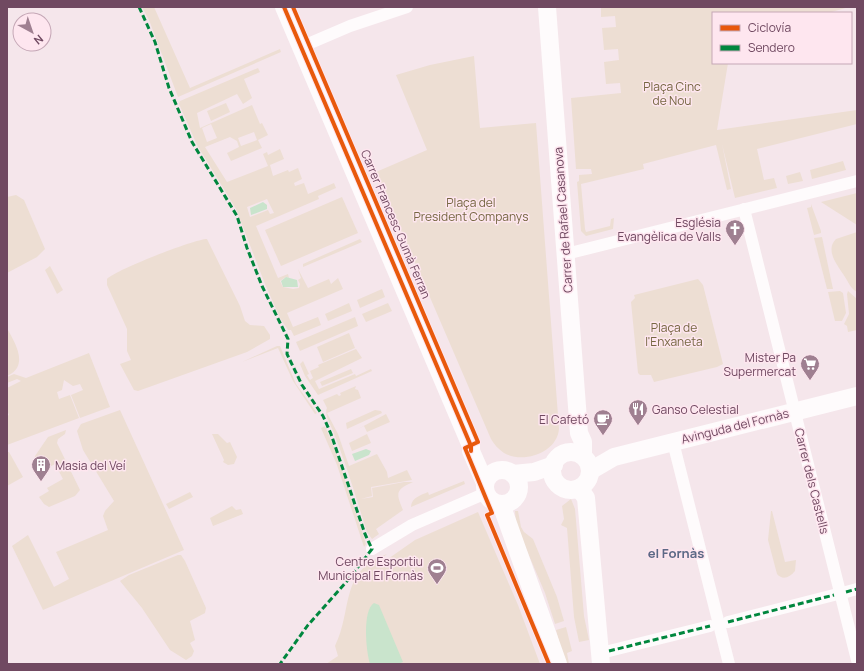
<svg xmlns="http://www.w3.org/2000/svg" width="864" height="671" viewBox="0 0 864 671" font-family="Manrope,sans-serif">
<rect width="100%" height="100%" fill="#f5e6eb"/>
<!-- green -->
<g fill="#edded3" fill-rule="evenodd">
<path d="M 142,7 L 154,7 L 190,88 L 280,49 L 281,52 L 178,97 L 149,20 Z"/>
<path d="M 601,7 L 849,7 L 828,13 L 713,13 L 713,63 L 728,63 L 717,130 L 857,110 L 857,124 L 757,149 L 764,180 L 774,178 L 777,188 L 735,198 L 722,144 L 731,189 L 727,190 L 716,145 L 643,164 L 644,169 L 581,184 L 585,229 L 586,232 L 610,226 L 611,219 L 614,218 L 613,229 L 586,236 L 581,231 L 577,182 L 579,181 L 579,175 L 592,174 L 591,169 L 576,169 L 571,98 L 621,93 L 620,83 L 606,84 L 604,62 L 619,60 L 618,49 L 604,50 L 602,28 L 616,27 L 615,16 L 601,17 Z"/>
<path d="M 474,56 L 480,128 L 536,123 L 559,429 C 557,453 523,464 504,453 C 498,449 494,444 491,439 L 376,172 L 427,150 L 396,75 L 430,65 Z"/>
<path d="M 258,68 L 260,72 L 244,79 L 252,98 L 243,104 L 237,94 L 197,113 L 200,128 L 252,105 L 260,124 L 262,123 L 268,135 L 258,140 L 262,148 L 231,161 L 227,153 L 239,147 L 237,141 L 230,137 L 205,147 L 227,182 L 268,166 L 263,154 L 267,152 L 268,155 L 280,149 L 284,159 L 270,165 L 273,176 L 288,170 L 289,172 L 298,168 L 302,179 L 294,183 L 295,186 L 304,183 L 308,194 L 334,183 L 336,188 L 318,196 L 319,199 L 256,226 L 278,278 L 288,274 L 289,278 L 286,277 L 280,281 L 283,287 L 293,289 L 299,288 L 300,284 L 298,280 L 301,278 L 298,269 L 308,288 L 329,279 L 331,284 L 338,278 L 343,289 L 287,313 L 293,327 L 318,317 L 321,325 L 294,336 L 291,330 L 288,330 L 280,318 L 265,284 L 236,209 L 197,145 L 179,104 L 180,101 ZM 211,124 L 217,138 L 207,142 L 202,128 ZM 254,132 L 257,140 L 241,146 L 238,138 ZM 267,199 L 274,213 L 270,214 L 268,210 L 250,217 L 247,207 Z"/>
<path d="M 226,103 L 230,112 L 211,121 L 207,111 Z"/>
<path d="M 843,161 L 846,170 L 812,179 L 810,170 Z"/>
<path d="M 800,172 L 803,181 L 788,184 L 786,176 Z"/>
<path d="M 857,193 L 857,225 L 821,202 Z"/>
<path d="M 16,195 L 24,200 L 45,249 L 37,257 L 7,273 L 7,197 Z"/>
<path d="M 342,197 L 358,233 L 281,266 L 265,230 Z"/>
<path d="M 811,204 L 821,231 L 821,233 L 814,235 L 807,208 L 811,207 Z"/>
<path d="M 857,232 L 857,292 C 850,288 849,283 845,277 C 839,267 824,251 836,239 Z"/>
<path d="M 822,237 L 833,289 L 827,289 L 814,238 Z"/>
<path d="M 207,239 L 240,306 L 245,321 L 250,325 L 264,326 L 270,335 L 270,339 L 247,352 L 138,391 L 134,390 L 120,364 L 131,360 L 127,351 L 127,329 L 107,285 L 107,279 C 115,270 195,239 207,239 Z"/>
<path d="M 360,239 L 362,242 L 303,267 L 303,264 Z"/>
<path d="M 50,266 L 63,290 L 57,294 L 45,270 Z"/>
<path d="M 698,279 L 703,285 L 723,364 L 717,367 L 654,382 L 651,375 L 640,375 L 638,373 L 631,302 L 635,298 L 634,295 Z"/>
<path d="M 382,289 L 385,297 L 360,308 L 357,300 Z"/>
<path d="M 840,291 L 843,293 L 846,313 L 842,321 L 835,321 L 828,292 Z"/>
<path d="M 848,291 L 857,299 L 857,330 L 848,332 L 847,326 L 844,324 L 849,314 L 847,294 Z"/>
<path d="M 349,303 L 352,311 L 328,321 L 325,314 Z"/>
<path d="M 388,303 L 392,311 L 366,322 L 362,314 Z"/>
<path d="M 355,317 L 358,326 L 300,351 L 296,342 Z"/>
<path d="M 7,328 C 15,343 30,366 7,376 Z"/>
<path d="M 349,333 L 355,348 L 323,362 L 317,347 Z"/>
<path d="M 277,346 L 280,346 L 296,384 L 317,413 L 315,414 L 293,381 L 278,348 L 242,362 Z"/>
<path d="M 356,349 L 362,358 L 315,381 L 319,389 L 355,374 L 356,376 L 371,369 L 372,371 L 318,395 L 305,376 L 300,364 L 303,361 L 309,374 L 307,375 L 310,380 L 313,378 L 310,371 L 319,367 L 318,365 Z"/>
<path d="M 89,353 L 110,407 L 80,418 L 71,395 L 83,390 L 80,384 L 73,386 L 64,380 L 62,390 L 57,392 L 59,399 L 70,395 L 79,418 L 7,445 L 7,416 L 9,415 L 7,410 L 7,388 L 21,381 L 17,379 L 7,383 L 7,377 L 14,374 L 26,378 Z"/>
<path d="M 351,369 L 353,373 L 322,386 L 320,382 Z"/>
<path d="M 356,386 L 355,389 L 358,390 L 361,398 L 327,413 L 338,434 L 349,466 L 377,454 L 387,472 L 388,478 L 407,470 L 412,480 L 371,487 L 372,496 L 361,499 L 373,497 L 372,488 L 404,482 L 413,482 C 395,490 396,493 403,510 L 376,529 L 379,534 L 372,539 L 367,532 C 356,498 346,463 333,431 C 330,424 324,414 327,408 L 323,400 L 337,394 L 339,396 L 341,395 L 340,393 Z"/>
<path d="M 120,410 L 184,550 L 43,610 L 12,546 L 28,535 L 54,587 L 69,579 L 56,552 L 108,530 L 103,516 L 105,511 L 114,501 L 83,450 L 77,431 L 81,424 Z"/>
<path d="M 375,410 L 381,411 L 382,413 L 347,429 L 346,423 Z"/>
<path d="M 386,414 L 390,422 L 367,432 L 364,426 L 358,429 Z"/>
<path d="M 325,426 L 337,455 L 366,544 L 364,547 L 337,465 L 321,428 Z"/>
<path d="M 66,430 L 65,434 L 58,439 L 57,443 L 80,490 L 75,496 L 49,507 L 44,504 L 39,497 L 49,491 L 47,488 L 63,479 L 55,464 L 39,473 L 34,468 L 35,456 L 48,437 Z"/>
<path d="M 212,434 L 218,434 L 227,443 L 230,442 L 237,457 L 234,464 L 228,465 L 223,462 L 224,460 Z"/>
<path d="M 367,434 L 371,443 L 352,451 L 349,443 Z"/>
<path d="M 7,452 L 9,452 L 23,477 L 7,486 Z"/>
<path d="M 464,481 L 465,484 L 411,507 C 411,498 421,495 428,492 L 429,495 Z"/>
<path d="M 190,492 L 193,497 L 169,509 L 166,504 Z"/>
<path d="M 571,499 L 575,509 L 584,616 L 589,640 L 579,642 L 574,617 L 567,528 L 561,525 L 564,519 L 562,506 Z"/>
<path d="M 232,506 L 236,510 L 241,509 L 243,514 L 213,526 L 210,518 Z"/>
<path d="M 515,511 L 518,511 L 521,527 L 524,532 L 533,539 L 557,597 L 564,621 L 555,624 L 545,593 L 516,525 Z"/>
<path d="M 771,511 L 772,511 L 785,562 L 796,560 L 795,571 C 790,577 783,581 777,574 L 768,540 Z"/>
<path d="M 478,512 L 518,605 L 540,664 L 326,664 L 338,656 L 335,646 C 353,610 339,571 387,554 L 382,558 L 385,561 L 415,540 Z"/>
<path d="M 178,555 L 181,555 L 185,561 L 206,608 L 205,613 L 190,621 L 195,640 L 190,643 L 194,651 L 192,656 L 186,660 L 170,650 L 142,608 L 120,581 L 129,575 Z"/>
<path d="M 566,627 L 572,651 L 567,653 L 569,664 L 565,664 L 556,630 Z"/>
</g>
<!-- water -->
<g fill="#c9e4cc">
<path d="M 263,202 L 267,205 L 267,209 L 251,215 L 250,208 Z"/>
<path d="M 286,277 L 297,280 L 298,287 L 283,287 L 281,281 Z"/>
<path d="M 366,449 L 371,451 L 369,455 L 355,461 L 352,454 Z"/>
<path d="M 374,603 L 379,605 L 403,662 L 398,664 L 370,664 C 366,652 362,610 374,603 Z"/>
</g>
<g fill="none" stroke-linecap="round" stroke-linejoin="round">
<!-- street -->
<g stroke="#fefbfc" stroke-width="12">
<path d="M 301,47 L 350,26 L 407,7"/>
<path d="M 744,209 L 857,660"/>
<path d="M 566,254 L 857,181"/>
<path d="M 673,442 L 729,664"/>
<path d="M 372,549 L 412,525 L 486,493"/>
<path d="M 846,592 L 857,589"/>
<path d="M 728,622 L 834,595"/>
<path d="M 609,651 L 710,626"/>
</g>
<!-- secondary -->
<g stroke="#fefbfc" stroke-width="18">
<path d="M 284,7 L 471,446 L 471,451 L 485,483"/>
<path d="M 547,7 L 579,433 L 583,442 L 583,456"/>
<circle cx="571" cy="471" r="19"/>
<circle cx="502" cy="487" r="17"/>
<path d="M 590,471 L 614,457 L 857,396"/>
<path d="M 513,474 L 534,472 L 554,465"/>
<path d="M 579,488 L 586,498 L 601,664"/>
<path d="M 501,504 L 558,664"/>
</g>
<!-- quiet -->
<g stroke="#00873e" stroke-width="3" stroke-dasharray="6 3" stroke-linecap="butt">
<path d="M 139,7 L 155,42 L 169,88 L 192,142 L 237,216 L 247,248 L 262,286 L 288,339 L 287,354 L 302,385 L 323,416 L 331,434 L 365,534 L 372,549 L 348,580 L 308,625 L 280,664"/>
<path d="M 846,592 L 857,589"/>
<path d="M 728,622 L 834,595"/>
<path d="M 609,651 L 710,626"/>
</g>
<defs>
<g id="cycleway">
<path d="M 284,7 L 471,446 L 471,451"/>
<path d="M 293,7 L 478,442 L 465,448 L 492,513 L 487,515 L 549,664"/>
</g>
</defs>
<!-- cycleway casing -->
<use href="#cycleway" stroke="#fee6ef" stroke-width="6"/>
<!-- cycleway -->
<use href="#cycleway" stroke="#e8590c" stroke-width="4"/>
</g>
<!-- icons -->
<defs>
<symbol id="church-pin" viewBox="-11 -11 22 30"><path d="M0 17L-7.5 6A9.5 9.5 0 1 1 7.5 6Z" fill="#9f8091" stroke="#fee6ef"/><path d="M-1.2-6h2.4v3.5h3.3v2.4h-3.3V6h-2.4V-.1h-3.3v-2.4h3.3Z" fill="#fff"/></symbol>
<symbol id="supermarket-pin" viewBox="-11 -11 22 30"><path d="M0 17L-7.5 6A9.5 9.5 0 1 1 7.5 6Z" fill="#9f8091" stroke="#fee6ef"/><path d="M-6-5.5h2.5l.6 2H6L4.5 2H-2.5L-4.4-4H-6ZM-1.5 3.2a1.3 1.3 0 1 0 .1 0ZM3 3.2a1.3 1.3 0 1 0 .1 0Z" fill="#fff"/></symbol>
<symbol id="restaurant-pin" viewBox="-11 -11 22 30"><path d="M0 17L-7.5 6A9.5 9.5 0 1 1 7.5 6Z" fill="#9f8091" stroke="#fee6ef"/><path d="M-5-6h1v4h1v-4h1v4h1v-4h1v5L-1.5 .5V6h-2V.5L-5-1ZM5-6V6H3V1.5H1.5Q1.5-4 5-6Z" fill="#fff"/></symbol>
<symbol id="cafe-pin" viewBox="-11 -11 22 30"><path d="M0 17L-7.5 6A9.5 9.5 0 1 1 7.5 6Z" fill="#9f8091" stroke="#fee6ef"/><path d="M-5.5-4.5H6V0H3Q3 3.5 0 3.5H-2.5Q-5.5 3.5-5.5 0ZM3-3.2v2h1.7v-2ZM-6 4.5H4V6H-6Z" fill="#fff"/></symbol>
<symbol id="building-pin" viewBox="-11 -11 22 30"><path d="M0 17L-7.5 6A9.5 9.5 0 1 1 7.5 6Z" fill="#9f8091" stroke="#fee6ef"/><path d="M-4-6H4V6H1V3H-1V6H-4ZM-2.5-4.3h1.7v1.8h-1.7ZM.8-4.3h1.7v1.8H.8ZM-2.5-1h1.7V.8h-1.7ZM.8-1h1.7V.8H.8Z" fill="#fff"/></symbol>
<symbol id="stadium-pin" viewBox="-11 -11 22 30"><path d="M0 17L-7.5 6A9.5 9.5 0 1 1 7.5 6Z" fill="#9f8091" stroke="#fee6ef"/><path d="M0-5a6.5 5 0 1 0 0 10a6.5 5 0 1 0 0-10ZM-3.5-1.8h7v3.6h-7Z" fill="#fff"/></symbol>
</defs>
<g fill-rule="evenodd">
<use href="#church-pin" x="724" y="218" width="22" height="30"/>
<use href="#supermarket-pin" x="799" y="353" width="22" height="30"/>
<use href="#restaurant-pin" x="627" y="398" width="22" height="30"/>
<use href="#cafe-pin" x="592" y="408" width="22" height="30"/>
<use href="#building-pin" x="30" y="454" width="22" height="30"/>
<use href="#stadium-pin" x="426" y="557" width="22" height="30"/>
</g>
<g text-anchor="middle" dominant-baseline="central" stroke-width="3" stroke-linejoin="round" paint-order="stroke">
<!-- park labels -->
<g font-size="12" fill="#766742" stroke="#fee6ef">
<text x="672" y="86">Plaça Cinc<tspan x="672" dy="14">de Nou</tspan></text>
<text x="471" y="202">Plaça del<tspan x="471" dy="14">President Companys</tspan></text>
<text x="674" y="327">Plaça de<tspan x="674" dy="14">l'Enxaneta</tspan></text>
</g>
<!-- street labels -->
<g font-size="12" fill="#704961" stroke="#fee6ef">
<text transform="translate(563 220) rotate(-94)">Carrer de Rafael Casanova</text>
<text transform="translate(396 224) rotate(67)">Carrer Francesc Gumà Ferran</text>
<text transform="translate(735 426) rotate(-14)">Avinguda del Fornàs</text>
<text transform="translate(812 481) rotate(76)">Carrer dels Castells</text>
</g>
<!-- poi labels -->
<g font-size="12" fill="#704961" stroke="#fee6ef" text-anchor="end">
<text x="721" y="222">Església<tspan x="721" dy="14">Evangèlica de Valls</tspan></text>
<text x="796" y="357">Mister Pa<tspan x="796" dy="14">Supermercat</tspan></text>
<text x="652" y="409" text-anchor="start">Ganso Celestial</text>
<text x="589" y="419">El Cafetó</text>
<text x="55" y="465" text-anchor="start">Masia del Veí</text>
<text x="423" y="561">Centre Esportiu<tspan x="423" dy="14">Municipal El Fornàs</tspan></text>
</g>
<!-- neighbourhood labels -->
<g font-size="13" font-weight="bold" fill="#5d6986" stroke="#fee6ef">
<text x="676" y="553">el Fornàs</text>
</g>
</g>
<!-- border -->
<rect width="864" height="671" fill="none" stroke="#704961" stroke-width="16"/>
<!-- legend -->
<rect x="712" y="12" width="140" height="52" fill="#fee6ef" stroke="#c5a7b6"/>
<rect x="720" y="25" width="20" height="6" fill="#e8590c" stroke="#c5a7b6"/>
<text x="748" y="32" font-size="12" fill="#704961">Ciclovía</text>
<rect x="720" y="45" width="20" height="6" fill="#00873e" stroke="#c5a7b6"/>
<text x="748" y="52" font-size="12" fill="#704961">Sendero</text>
<!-- north arrow -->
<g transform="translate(32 32) rotate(140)"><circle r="19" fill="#fee6ef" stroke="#c5a7b6"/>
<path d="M0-3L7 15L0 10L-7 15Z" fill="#9f8091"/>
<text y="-6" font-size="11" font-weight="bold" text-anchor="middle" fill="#704961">N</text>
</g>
</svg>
